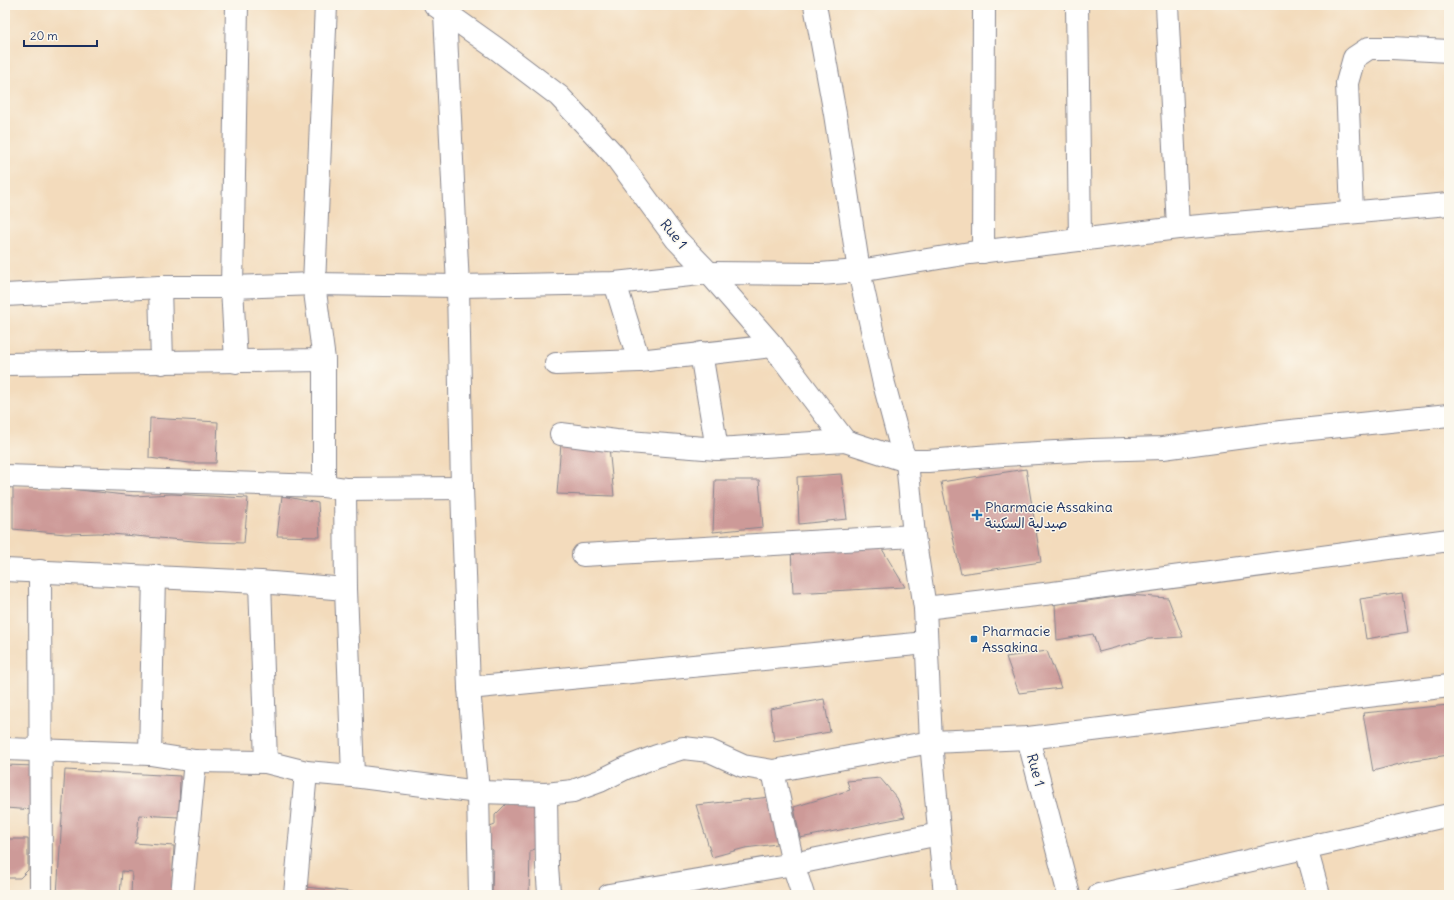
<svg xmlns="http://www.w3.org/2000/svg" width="1454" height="900" viewBox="0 0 1454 900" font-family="Delius,'Playpen Sans Arabic',sans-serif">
<rect width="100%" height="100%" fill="#fbf7ec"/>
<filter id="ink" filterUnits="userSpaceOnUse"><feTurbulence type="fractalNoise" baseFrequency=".025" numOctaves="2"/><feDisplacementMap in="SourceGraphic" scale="8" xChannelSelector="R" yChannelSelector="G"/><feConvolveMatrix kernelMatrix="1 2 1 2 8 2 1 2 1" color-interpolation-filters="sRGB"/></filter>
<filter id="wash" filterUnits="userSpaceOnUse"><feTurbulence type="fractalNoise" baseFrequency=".012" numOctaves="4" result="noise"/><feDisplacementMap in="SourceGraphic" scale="16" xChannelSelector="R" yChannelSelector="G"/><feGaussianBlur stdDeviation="0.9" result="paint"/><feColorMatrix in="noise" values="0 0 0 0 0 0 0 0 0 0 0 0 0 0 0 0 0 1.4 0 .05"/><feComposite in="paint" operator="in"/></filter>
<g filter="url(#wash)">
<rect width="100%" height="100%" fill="#f3dbbc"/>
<g id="blocks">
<!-- building -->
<g fill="#cd9a98">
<path d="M 150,418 L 218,422 L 216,463 L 190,463 L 149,458 Z"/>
<path d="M 561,443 L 609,447 L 614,496 L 557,494 Z"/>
<path d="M 1026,469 L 1041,562 L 961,574 L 941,482 Z"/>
<path d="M 841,474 L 847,519 L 799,524 L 797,477 Z"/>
<path d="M 715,480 L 759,480 L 763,527 L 713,532 Z"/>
<path d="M 13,487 L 61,488 L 134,496 L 172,494 L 248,498 L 244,543 L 206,542 L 99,533 L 66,534 L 13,529 Z"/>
<path d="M 282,496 L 318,503 L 320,537 L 277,536 Z"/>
<path d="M 879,544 L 905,587 L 793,593 L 791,549 Z"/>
<path d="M 1402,593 L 1408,632 L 1366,639 L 1360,599 Z"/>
<path d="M 1129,595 L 1168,598 L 1183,637 L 1148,639 L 1099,652 L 1093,634 L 1057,640 L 1055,604 L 1087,601 Z"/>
<path d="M 1047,651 L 1061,688 L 1019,693 L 1006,657 Z"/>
<path d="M 824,699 L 830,732 L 774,741 L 770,709 Z"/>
<path d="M 1449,705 L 1449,755 L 1414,760 L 1373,771 L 1363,713 Z"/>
<path d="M 5,765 L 36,766 L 34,810 L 5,808 Z"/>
<path d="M 65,770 L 180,776 L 179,817 L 139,815 L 137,837 L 134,843 L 174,846 L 172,895 L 131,895 L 132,872 L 122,871 L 120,895 L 57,895 Z"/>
<path d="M 880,778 L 897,798 L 905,817 L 800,838 L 794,807 L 850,790 L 847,781 Z"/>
<path d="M 770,797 L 784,843 L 745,848 L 712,857 L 696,805 Z"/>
<path d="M 506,804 L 538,804 L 537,848 L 530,851 L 529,895 L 492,895 L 493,850 L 488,847 L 490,827 L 495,825 L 495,815 Z"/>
<path d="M 5,839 L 28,839 L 28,870 L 20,878 L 5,878 Z"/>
<path d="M 305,887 L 363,893 L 363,895 L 304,895 Z"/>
</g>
</g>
</g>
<g filter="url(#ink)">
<use href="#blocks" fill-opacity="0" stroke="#87858d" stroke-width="1"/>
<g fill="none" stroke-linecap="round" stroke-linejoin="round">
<defs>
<g id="minor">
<path d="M 435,5 L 497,49 L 559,96 L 615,156 L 676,239 L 709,273 L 773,346 L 845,441 L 907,461 L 928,461 L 1003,455 L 1092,450 L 1163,448 L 1281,432 L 1449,415"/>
<path d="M 815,5 L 835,114 L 859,271 L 884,384 L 902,451 L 907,461 L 914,536 L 925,608 L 931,742 L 945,895"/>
<path d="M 1077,5 L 1080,240"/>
<path d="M 1167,5 L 1178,228"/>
<path d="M 445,13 L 458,286 L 462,488 L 469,688 L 478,792 L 480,895"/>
<path d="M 1352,212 L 1347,83 L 1354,58 L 1369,48 L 1392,48 L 1449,51"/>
<path d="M 983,252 L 984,5"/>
<path d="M 615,283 L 639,361 L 773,346"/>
<path d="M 160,287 L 162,363"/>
<path d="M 5,295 L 160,287 L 232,287 L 314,284 L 458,286 L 615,283 L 709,273 L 820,274 L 859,271 L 970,253 L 1178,228 L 1449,204"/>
<path d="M 701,353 L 717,449"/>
<path d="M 236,362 L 232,287 L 237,5"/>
<path d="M 5,364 L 324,360"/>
<path d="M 556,364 L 639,361"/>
<path d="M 561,434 L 616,441 L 717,449 L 845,441"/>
<path d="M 5,476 L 324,486 L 345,489 L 462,488"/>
<path d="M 324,486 L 324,360 L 314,284 L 326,5"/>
<path d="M 345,489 L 346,589 L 353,776"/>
<path d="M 583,555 L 914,536"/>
<path d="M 5,570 L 260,582 L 346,589"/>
<path d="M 40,571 L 41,895"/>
<path d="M 260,582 L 266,762"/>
<path d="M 925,608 L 1053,593 L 1449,540"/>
<path d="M 469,688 L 926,643"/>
<path d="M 1028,738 L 1069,895"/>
<path d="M 5,749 L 150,754 L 195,761 L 266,762 L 306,772 L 353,776 L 478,792 L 546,794 L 573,791 L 600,781 L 626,768 L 657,756 L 683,748 L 710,751 L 743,766 L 773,771 L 931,742 L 1028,738 L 1449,686"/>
<path d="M 150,754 L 154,576"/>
<path d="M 773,771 L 793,864 L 803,895"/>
<path d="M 546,794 L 547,866 L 549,893 L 551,895"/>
<path d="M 1306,848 L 1319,895"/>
<path d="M 182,895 L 195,761"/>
<path d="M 295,895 L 306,772"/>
<path d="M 609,895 L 793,864 L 939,834"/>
<path d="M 1099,895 L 1449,815"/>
</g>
</defs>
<!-- minor casing -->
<use href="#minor" stroke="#87858d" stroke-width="24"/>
<!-- minor -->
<use href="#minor" stroke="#fff" stroke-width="22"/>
</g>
</g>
<!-- markers -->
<g fill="#1f6fb2" stroke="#fbf7ec" stroke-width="1.5">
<path d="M975 509h4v4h4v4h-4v4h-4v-4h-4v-4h4z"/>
<rect x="970" y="635" width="8" height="8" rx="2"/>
</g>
<g text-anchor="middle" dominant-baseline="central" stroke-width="3" stroke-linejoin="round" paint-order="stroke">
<!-- street labels -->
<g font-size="14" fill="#1b2f5e" stroke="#fbf7ec">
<text transform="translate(674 234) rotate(51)">Rue 1</text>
<text transform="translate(1036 770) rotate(75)">Rue 1</text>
</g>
<!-- poi labels -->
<g font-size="14" fill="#1b2f5e" stroke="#fbf7ec" text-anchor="start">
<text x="985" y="507">Pharmacie Assakina<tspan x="985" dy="16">صيدلية السكينة</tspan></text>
<text x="982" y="631">Pharmacie<tspan x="982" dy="16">Assakina</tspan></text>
</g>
</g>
<!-- margin -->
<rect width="1454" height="900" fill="none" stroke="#fbf7ec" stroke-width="20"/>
<!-- scale -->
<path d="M24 40v6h73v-6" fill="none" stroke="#1b2f5e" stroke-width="2"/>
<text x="30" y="40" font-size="12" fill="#1b2f5e" stroke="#fbf7ec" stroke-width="3" paint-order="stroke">20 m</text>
</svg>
